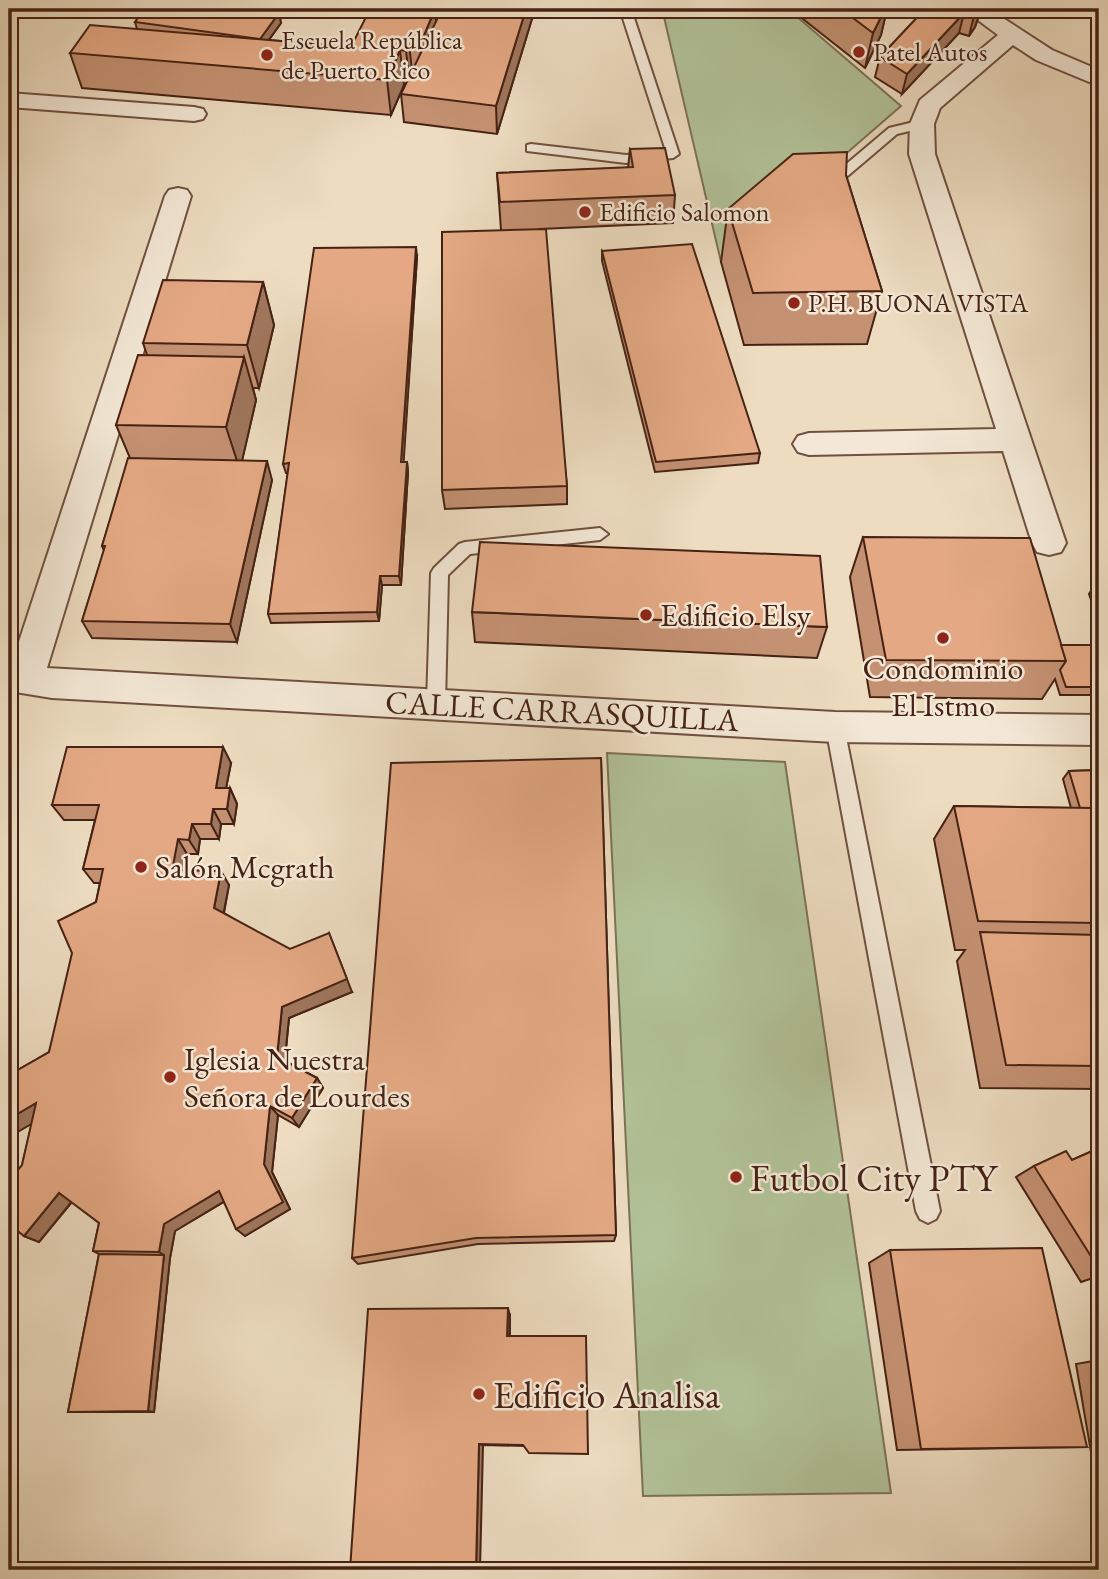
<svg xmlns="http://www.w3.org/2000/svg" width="1108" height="1579" viewBox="0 0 1108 1579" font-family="'EB Garamond',serif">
<rect width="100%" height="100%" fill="#eddcc0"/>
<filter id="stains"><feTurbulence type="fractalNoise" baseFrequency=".00286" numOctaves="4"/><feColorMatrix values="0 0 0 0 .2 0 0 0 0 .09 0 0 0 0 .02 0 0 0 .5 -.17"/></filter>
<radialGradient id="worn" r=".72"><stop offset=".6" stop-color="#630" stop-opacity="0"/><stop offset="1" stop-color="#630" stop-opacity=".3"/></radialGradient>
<!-- green -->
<g fill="#b2c298" stroke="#7c7256" stroke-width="2">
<path d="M 698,9 L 788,9 L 901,106 L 721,262 L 664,17 Z"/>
<path d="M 607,753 L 785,762 L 891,1493 L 643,1496 Z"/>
</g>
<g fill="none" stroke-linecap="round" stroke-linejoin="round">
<defs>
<g id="lane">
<path d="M 620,9 L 631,9 L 679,154 L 673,158 L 626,163 L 527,151 L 527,145 L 531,144 L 626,155 L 666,151 Z"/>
<path d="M 922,120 L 926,121 L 926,127 L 897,134 L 830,191 L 820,191 L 818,188 L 889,128 Z"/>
<path d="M 600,528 L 608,534 L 600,540 L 470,554 L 448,575 L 445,704 L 442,709 L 436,712 L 430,709 L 427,704 L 431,573 L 434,568 L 459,544 L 465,542 Z"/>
<path d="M 835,719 L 842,722 L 844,727 L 940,1211 L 936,1219 L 928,1223 L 920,1219 L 916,1211 L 826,727 L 828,722 Z"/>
</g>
<g id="street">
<path d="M 963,9 L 989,9 L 1052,50 L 1099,70 L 1099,86 L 1036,60 L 1013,45 L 940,108 L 934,124 L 935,154 L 1066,543 L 1061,552 L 1049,555 L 1037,552 L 1032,543 L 1003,451 L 809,455 L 798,452 L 793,444 L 798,436 L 809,433 L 996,429 L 909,154 L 910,124 L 920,100 L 998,35 Z"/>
<path d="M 9,93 L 194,107 L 203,109 L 206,114 L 203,119 L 194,121 L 9,107 Z"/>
<path d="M 178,188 L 187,190 L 191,196 L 47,668 L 835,712 L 1099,715 L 1099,745 L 835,742 L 52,698 L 9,691 L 9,663 L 12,663 L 165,196 L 169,190 Z"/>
</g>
</defs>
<!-- lane casing -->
<use href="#lane" stroke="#70503f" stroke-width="4"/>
<!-- street casing -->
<use href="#street" stroke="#70503f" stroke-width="4"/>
<!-- lane -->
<use href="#lane" fill="#f3e8d6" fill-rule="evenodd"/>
<!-- street -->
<use href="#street" fill="#f3e8d6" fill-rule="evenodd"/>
</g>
<!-- wall -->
<g fill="#c49172" stroke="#462214" stroke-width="2">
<path d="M 145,9 L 272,9 L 270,12 L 279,13 L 281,23 L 269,40 L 351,47 L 435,9 L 436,21 L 534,12 L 497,134 L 404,122 L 401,94 L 405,85 L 404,85 L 391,115 L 82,88 L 70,53 L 137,29 L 135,22 Z"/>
<path d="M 805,9 L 887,9 L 881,35 L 865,68 L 803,19 Z"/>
<path d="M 925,9 L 981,9 L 975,27 L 969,36 L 959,33 L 902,94 L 875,77 L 880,57 Z"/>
<path d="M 630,149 L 675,195 L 673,223 L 540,229 L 567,486 L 567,504 L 445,509 L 442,490 L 501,230 L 497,173 L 628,168 Z"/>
<path d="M 846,175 L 882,291 L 867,344 L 744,345 L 721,262 L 728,209 Z"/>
<path d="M 602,251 L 760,453 L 758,463 L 655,472 L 602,261 Z"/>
<path d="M 417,257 L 403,462 L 407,462 L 408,472 L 401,585 L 382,585 L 379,621 L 271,623 L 268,614 L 288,473 L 286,473 L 283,464 Z"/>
<path d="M 263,282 L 274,325 L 259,388 L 253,388 L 256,400 L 242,460 L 272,480 L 237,642 L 92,638 L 82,621 L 104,551 L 102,546 L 130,458 L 116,425 L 147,355 L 143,343 Z"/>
<path d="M 863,537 L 1061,645 L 1099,645 L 1099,695 L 1060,695 L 1055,679 L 1042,699 L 870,697 L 850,577 Z"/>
<path d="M 1095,585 L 1099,585 L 1099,624 L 1089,594 Z"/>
<path d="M 472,612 L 827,627 L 817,658 L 475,642 Z"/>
<path d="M 601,758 L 616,1235 L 614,1241 L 478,1244 L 358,1264 L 352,1258 Z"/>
<path d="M 231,763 L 226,788 L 230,788 L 237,804 L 234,824 L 221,824 L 219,839 L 200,839 L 198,854 L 187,854 L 184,870 L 229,885 L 224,913 L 352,992 L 289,1018 L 285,1061 L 317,1078 L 323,1088 L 299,1127 L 278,1115 L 272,1172 L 290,1209 L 245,1236 L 224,1202 L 175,1231 L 170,1258 L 154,1412 L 68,1412 L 99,1254 L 93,1251 L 99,1223 L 72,1202 L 39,1242 L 24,1236 L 22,1165 L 32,1123 L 9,1137 L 9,1075 L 49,1052 L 96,902 L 100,883 L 94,883 L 83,869 L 95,820 L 64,820 L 52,805 Z"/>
<path d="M 1099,770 L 1099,1089 L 980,1088 L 957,961 L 965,950 L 955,950 L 934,839 L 954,806 L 1071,808 L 1063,779 L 1069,771 Z"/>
<path d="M 1099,1148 L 1099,1276 L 1081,1282 L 1016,1177 L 1034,1166 L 1072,1160 Z"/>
<path d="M 890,1250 L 1087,1447 L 897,1450 L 869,1263 Z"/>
<path d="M 510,1316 L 510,1336 L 524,1446 L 483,1445 L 350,1570 Z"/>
<path d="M 1099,1360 L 1099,1499 L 1076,1364 Z"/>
</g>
<!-- shaded-wall -->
<g fill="#a0765c" stroke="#462214" stroke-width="2">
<path d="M 262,9 L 272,9 L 263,21 L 261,11 Z"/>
<path d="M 435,9 L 438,43 L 423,80 L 420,45 Z"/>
<path d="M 526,9 L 534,9 L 534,12 L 497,134 L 496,106 Z"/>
<path d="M 885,9 L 887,9 L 881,35 L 865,68 L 873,33 Z"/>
<path d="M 981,9 L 975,27 L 969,36 L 974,16 Z"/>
<path d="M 279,13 L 281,23 L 262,49 L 260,39 Z"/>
<path d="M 964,13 L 959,33 L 902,94 L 907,74 Z"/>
<path d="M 409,44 L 413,79 L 410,85 L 406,51 Z"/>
<path d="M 400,50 L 404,85 L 391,115 L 387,80 Z"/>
<path d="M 9,94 L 14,107 L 9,114 Z"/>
<path d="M 416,247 L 417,257 L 403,472 L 401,462 Z"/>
<path d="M 263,282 L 274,325 L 259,388 L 247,345 Z"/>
<path d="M 244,357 L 256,400 L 240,470 L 226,427 Z"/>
<path d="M 267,461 L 272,480 L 237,642 L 230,624 Z"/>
<path d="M 407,462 L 408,472 L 401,585 L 399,576 Z"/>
<path d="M 380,576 L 382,585 L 379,621 L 377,612 Z"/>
<path d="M 223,747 L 231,763 L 223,804 L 216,788 Z"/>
<path d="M 230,788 L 237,804 L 234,824 L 227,809 Z"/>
<path d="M 213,809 L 221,824 L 219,839 L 211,824 Z"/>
<path d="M 192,824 L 200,839 L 198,854 L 189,840 Z"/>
<path d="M 178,839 L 187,854 L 182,881 L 169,870 Z"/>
<path d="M 221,871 L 229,885 L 222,921 L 214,908 Z"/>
<path d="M 329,933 L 352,992 L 289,1018 L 284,1067 L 277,1057 L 282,1007 Z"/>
<path d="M 317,1078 L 323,1088 L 299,1127 L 292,1118 Z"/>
<path d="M 36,1103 L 50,1113 L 9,1137 L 9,1119 Z"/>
<path d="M 270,1106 L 278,1115 L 272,1172 L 290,1209 L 245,1236 L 236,1229 L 264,1164 Z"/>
<path d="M 219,1191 L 228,1199 L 175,1231 L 170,1258 L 154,1412 L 148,1411 L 164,1255 L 159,1252 L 164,1224 Z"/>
<path d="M 59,1193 L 73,1200 L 39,1242 L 24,1236 Z"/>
<path d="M 508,1308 L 510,1316 L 509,1343 L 507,1336 Z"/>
<path d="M 479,1444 L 483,1445 L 480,1570 L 476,1570 Z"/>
</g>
<!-- building -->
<g fill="#e4a984" stroke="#462214" stroke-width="2">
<path d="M 145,9 L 262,9 L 261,11 L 279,13 L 260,39 L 135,22 Z"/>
<path d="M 370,9 L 435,9 L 420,45 L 409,44 L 406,51 L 400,50 L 387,80 L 70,53 L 90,25 L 351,47 Z"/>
<path d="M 442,9 L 526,9 L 496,106 L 401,94 Z"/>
<path d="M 841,9 L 885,9 L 873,33 Z"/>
<path d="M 925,9 L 980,9 L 974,16 L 964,13 L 907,74 L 880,57 Z"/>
<path d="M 665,148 L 675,195 L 500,202 L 497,173 L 633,167 L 630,149 Z"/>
<path d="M 847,152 L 846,175 L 882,291 L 753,293 L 728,209 L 793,154 Z"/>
<path d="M 546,229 L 567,486 L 442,490 L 442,232 Z"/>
<path d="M 692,244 L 760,453 L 656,462 L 602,251 Z"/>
<path d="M 416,247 L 401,462 L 407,462 L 399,576 L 380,576 L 377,612 L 268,614 L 289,463 L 283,464 L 314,248 Z"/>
<path d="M 163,280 L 263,282 L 247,345 L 143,343 Z"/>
<path d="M 138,355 L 244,357 L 226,427 L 116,425 Z"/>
<path d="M 128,458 L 267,461 L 230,624 L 82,621 L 105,546 L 102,546 Z"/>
<path d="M 863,537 L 1030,538 L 1066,661 L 886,660 Z"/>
<path d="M 480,542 L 820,556 L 827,627 L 472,612 Z"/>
<path d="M 1095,585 L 1099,585 L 1099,597 Z"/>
<path d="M 1061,645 L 1099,645 L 1099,687 L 1066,687 L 1060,670 L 1066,661 Z"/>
<path d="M 67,747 L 223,747 L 216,788 L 230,788 L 227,809 L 213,809 L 211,824 L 192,824 L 189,840 L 178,839 L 173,866 L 169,870 L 221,871 L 214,908 L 290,949 L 329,933 L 347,979 L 282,1007 L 277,1057 L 317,1078 L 292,1118 L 270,1106 L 264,1164 L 283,1202 L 236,1229 L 219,1191 L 164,1224 L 159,1252 L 93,1251 L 99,1223 L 59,1193 L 24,1236 L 9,1224 L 9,1181 L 22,1165 L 36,1103 L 9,1119 L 9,1075 L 49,1052 L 72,953 L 58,921 L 96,902 L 103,869 L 83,869 L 99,805 L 52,805 Z"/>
<path d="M 601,758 L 616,1235 L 476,1238 L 352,1258 L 391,763 Z"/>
<path d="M 1099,770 L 1099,825 L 1095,808 L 1080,808 L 1069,771 Z"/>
<path d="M 954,806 L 1095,808 L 1099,825 L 1099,923 L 978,921 Z"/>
<path d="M 980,932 L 1099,935 L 1099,1066 L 1006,1065 Z"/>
<path d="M 1099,1148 L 1099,1269 L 1034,1166 L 1066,1151 L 1072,1160 Z"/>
<path d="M 1042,1248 L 1087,1447 L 921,1449 L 890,1250 Z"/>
<path d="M 99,1254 L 164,1255 L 148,1411 L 68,1412 Z"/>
<path d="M 508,1308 L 507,1336 L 586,1336 L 588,1454 L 529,1453 L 523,1445 L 479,1444 L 476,1570 L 350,1570 L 368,1309 Z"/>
</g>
<!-- markers -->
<g fill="#8f2418" stroke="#f3e8d6" stroke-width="2.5">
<circle cx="859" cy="52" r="7"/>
<circle cx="267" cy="55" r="7"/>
<circle cx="585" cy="212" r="7"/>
<circle cx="794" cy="303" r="7"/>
<circle cx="646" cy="615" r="7"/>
<circle cx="943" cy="638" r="7"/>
<circle cx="141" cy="867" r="7"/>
<circle cx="170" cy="1077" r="7"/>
<circle cx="736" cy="1177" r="7"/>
<circle cx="479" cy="1394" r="7"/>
</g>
<g text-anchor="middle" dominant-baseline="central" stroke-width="5" stroke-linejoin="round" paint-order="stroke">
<!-- far-poi labels -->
<g font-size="26" fill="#462214" stroke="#f3e8d6" text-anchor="start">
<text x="281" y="40">Escuela República<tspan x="281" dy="30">de Puerto Rico</tspan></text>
<text x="873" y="52">Patel Autos</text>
<text x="599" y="212">Edificio Salomon</text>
<text x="808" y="303">P.H. BUONA VISTA</text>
</g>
<!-- poi labels -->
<g font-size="32" fill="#462214" stroke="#f3e8d6" text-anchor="start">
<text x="660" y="615">Edificio Elsy</text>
<text x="943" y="668" text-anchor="middle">Condominio<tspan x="943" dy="37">El Istmo</tspan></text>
<text x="155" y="867">Salón Mcgrath</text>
<text x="184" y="1059">Iglesia Nuestra<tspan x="184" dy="37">Señora de Lourdes</tspan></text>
</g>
<!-- street labels -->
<g font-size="32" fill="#462214" stroke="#f3e8d6">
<text transform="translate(562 711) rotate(3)">CALLE CARRASQUILLA</text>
</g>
<!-- near-poi labels -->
<g font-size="38" fill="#462214" stroke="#f3e8d6" text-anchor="start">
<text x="750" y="1177">Futbol City PTY</text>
<text x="493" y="1394">Edificio Analisa</text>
</g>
</g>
<!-- margin -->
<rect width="1108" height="1579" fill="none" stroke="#eddcc0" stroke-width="35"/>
<rect x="10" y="10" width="1087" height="1558" fill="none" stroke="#462214" stroke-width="3.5"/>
<rect x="18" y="18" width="1073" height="1544" fill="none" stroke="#462214" stroke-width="2"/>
<rect width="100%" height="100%" filter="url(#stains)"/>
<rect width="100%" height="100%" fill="url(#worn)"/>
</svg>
